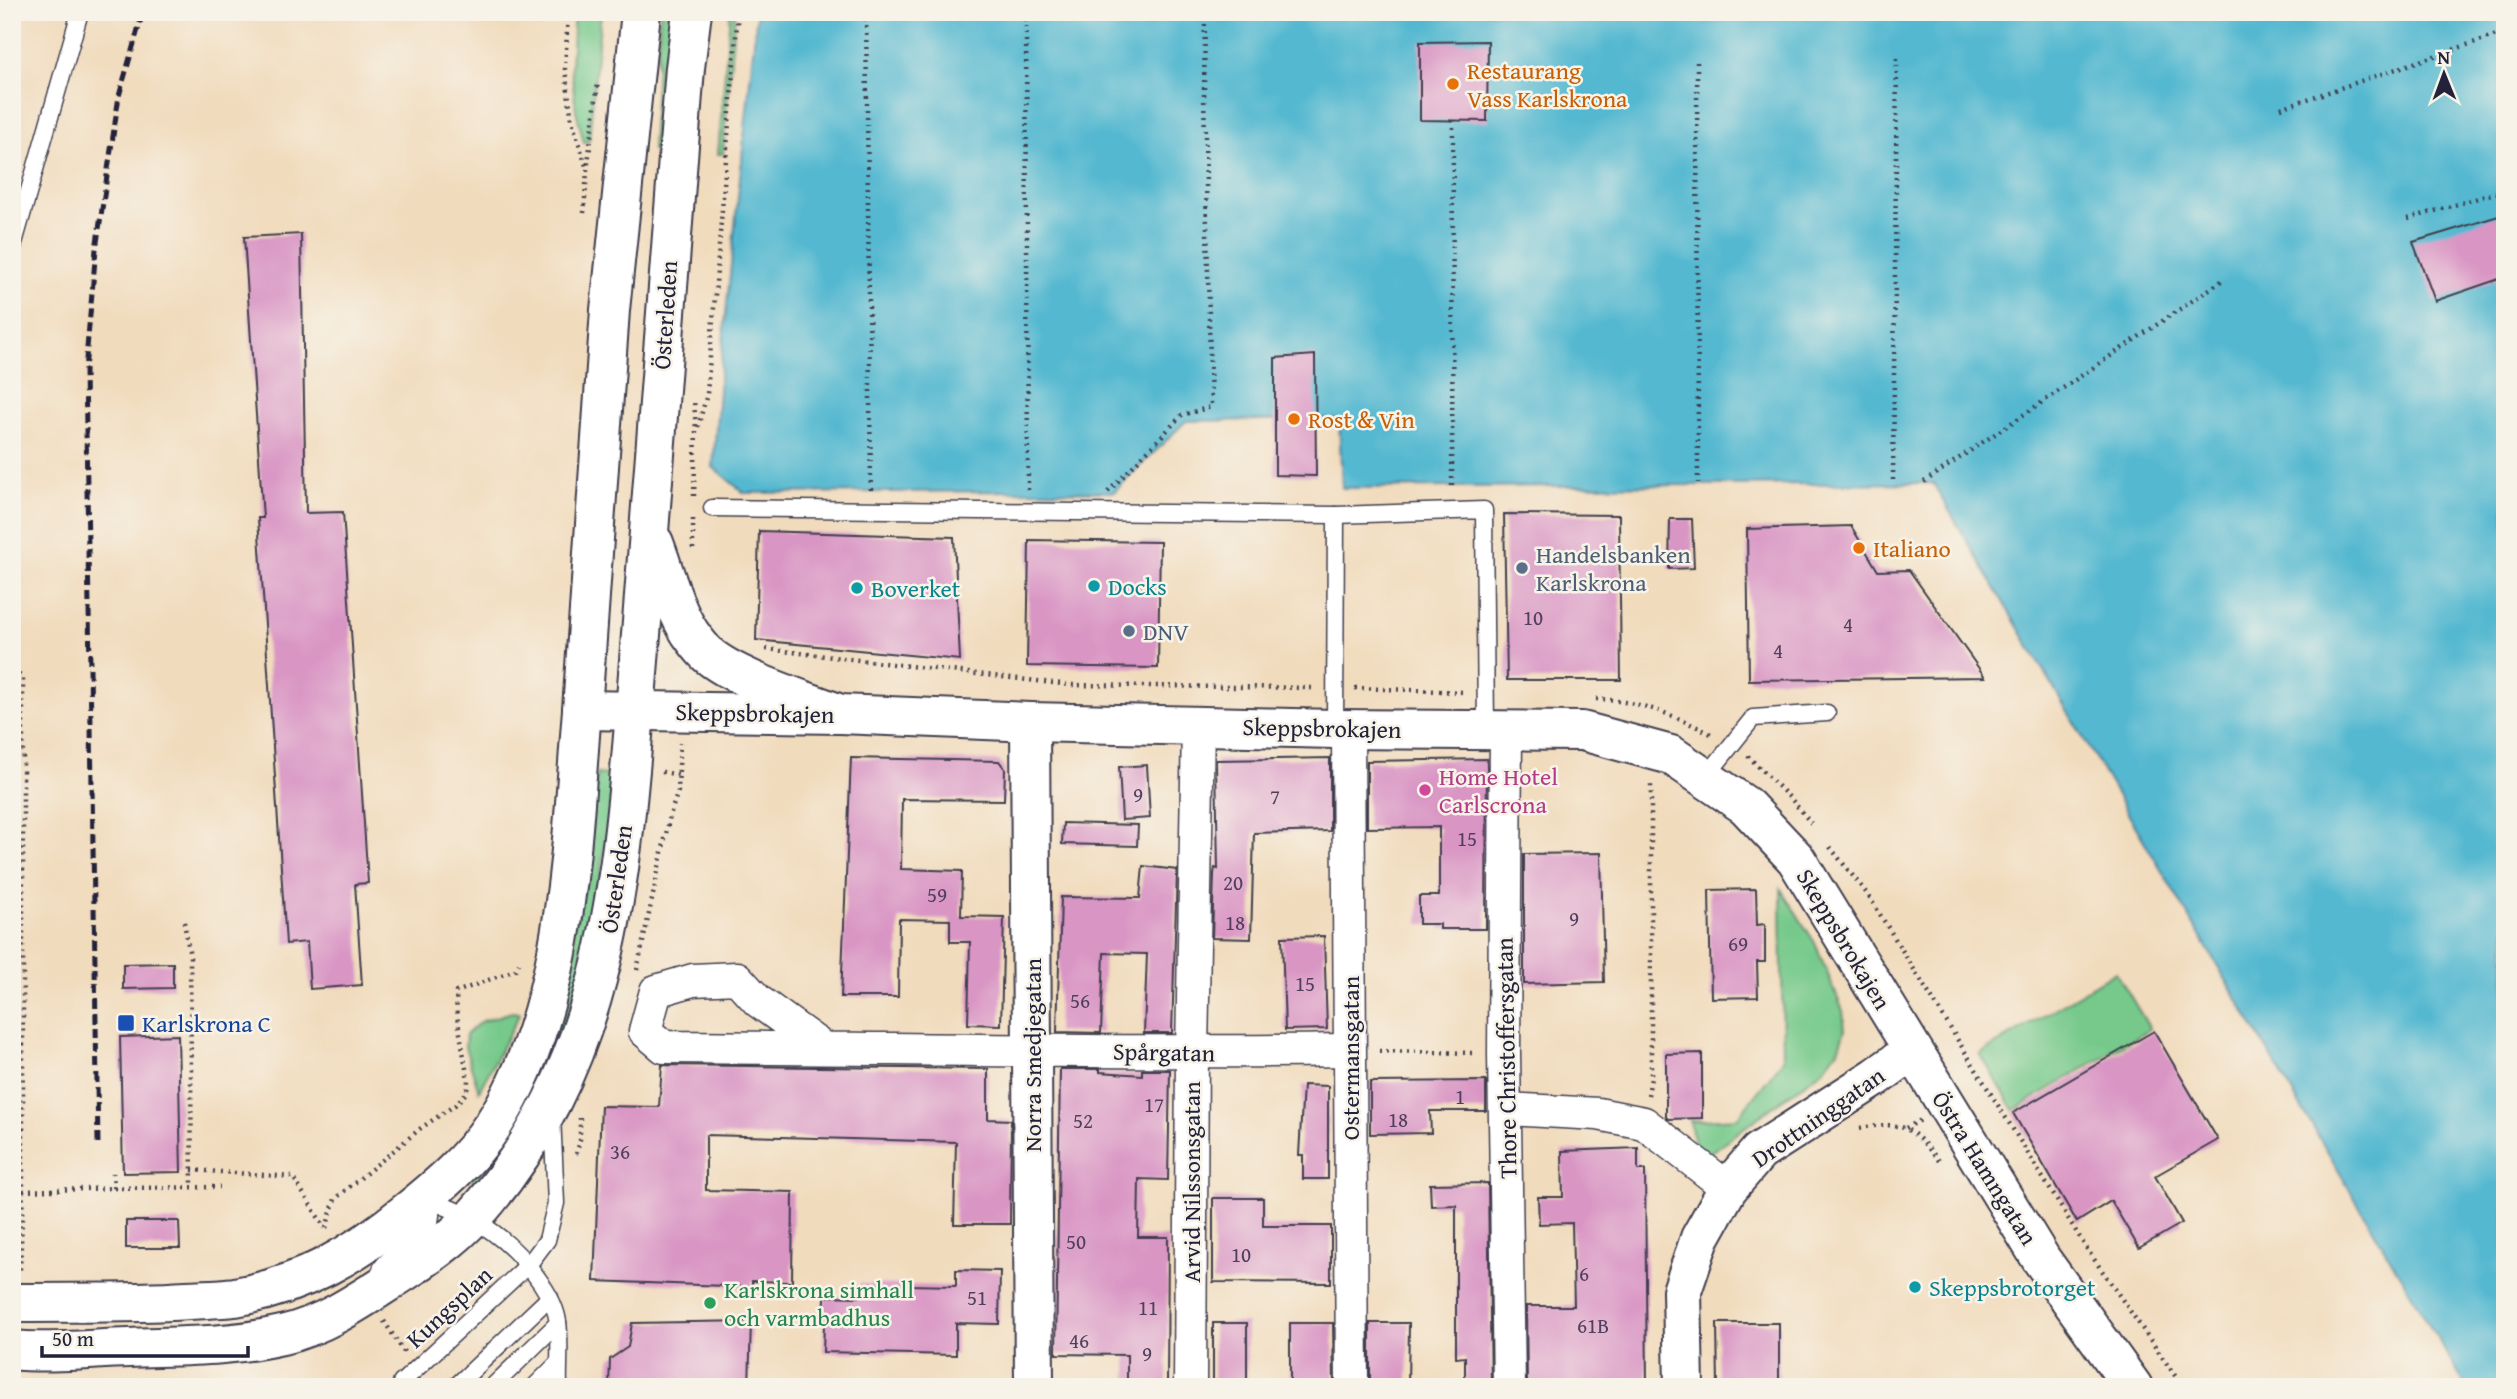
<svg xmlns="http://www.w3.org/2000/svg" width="2517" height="1399" viewBox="0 0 2517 1399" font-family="'Gentium Book Plus',serif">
<rect width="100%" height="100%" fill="#f7f3e8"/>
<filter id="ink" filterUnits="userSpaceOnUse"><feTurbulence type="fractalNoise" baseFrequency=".0143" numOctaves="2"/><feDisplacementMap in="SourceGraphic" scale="14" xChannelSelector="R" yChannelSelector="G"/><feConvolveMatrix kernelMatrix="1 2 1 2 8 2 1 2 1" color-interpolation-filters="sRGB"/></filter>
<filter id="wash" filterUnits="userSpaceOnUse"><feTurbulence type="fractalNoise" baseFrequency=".00686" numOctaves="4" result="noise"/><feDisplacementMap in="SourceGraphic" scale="28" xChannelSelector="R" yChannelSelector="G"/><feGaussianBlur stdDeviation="1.57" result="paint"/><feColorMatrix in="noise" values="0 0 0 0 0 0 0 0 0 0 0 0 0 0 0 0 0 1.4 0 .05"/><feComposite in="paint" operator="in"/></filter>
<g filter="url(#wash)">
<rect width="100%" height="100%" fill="#f1dbbd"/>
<!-- green -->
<g fill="#76c98b" stroke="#4c7663" stroke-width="2">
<path d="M 574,12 L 601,12 L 589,141 L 584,143 L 576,110 L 571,68 Z"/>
<path d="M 660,12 L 676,12 L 664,158 L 652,150 Z"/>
<path d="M 730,12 L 735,12 L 723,154 L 718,154 Z"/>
<path d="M 597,774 L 615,776 L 589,955 L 539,1093 L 507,1149 L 477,1185 L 472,1181 L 500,1145 L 586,884 Z"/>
<path d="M 1781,889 L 1815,943 L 1843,1011 L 1845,1030 L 1838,1050 L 1823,1070 L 1708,1154 L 1696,1155 L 1690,1121 L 1737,1118 L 1783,1060 Z"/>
<path d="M 2116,972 L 2150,1029 L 2014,1110 L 1980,1054 Z"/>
<path d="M 512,1012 L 520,1013 L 479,1091 L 465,1047 L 466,1035 L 480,1022 Z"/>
</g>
<!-- water -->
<path fill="#52b8d0" stroke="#3a6d86" stroke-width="2" d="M 757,12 L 2505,12 L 2505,1387 L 2466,1387 L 1933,483 L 1342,488 L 1339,419 L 1186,421 L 1114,492 L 1028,491 L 744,493 L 713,467 L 722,352 Z"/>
<g id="blocks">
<!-- building -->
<g fill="#d995c4">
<path d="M 1488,41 L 1487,121 L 1420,120 L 1420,42 Z"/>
<path d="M 2505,214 L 2505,277 L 2435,301 L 2413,242 Z"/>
<path d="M 301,234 L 306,513 L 343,512 L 368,883 L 355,884 L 362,985 L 310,989 L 307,942 L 286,944 L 258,518 L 263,518 L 244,237 Z"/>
<path d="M 1315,355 L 1316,476 L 1275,475 L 1275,358 Z"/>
<path d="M 1504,514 L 1619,515 L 1621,680 L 1507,680 Z"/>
<path d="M 1670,519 L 1692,519 L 1694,568 L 1669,569 Z"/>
<path d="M 1851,526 L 1878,571 L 1909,570 L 1985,677 L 1749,680 L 1747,529 Z"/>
<path d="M 759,531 L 954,537 L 960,660 L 756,640 Z"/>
<path d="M 1029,540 L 1160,542 L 1158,668 L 1027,666 Z"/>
<path d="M 851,758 L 999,761 L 1005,769 L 1004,800 L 902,799 L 901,869 L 962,871 L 961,916 L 1004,917 L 1001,1025 L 968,1024 L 970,942 L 950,942 L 950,920 L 899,919 L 898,997 L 841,997 Z"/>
<path d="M 1330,758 L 1330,831 L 1254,833 L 1251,939 L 1212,938 L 1214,874 L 1215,868 L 1218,869 L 1216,760 Z"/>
<path d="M 1487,759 L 1486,929 L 1440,929 L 1440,924 L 1419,924 L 1419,896 L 1439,896 L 1439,827 L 1367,828 L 1367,761 Z"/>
<path d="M 1147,765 L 1150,818 L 1122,820 L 1119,767 Z"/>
<path d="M 1063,823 L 1138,825 L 1137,846 L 1062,844 Z"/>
<path d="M 1601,853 L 1604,982 L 1524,984 L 1524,854 Z"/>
<path d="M 1143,866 L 1177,870 L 1172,1033 L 1144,1033 L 1147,954 L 1104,953 L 1101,1033 L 1057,1032 L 1061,897 L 1140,898 Z"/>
<path d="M 1756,889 L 1757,925 L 1765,924 L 1765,962 L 1757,962 L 1758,997 L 1711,998 L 1709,890 Z"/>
<path d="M 1324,936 L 1327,1029 L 1285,1030 L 1282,937 Z"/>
<path d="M 173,963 L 173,988 L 123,989 L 123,964 Z"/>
<path d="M 2154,1031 L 2218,1140 L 2155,1176 L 2182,1223 L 2139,1248 L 2111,1201 L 2077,1222 L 2013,1113 Z"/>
<path d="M 178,1035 L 181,1172 L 123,1173 L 120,1037 Z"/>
<path d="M 1702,1053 L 1702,1118 L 1668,1119 L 1666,1117 L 1666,1054 Z"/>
<path d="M 662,1065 L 988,1069 L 988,1119 L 1011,1120 L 1010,1224 L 954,1224 L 956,1142 L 706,1135 L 706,1190 L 793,1192 L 792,1282 L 752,1281 L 752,1287 L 594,1281 L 601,1106 L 659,1107 Z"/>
<path d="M 1060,1069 L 1100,1069 L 1100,1072 L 1142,1075 L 1142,1070 L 1170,1070 L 1168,1180 L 1139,1179 L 1138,1237 L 1168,1237 L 1167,1387 L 1127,1387 L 1127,1355 L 1056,1354 Z"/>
<path d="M 1486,1081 L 1486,1111 L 1430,1111 L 1431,1133 L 1370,1134 L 1370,1082 Z"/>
<path d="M 1303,1085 L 1328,1086 L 1328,1179 L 1303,1179 L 1303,1155 L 1299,1155 Z"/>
<path d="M 1638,1148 L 1638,1170 L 1645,1170 L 1647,1387 L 1527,1387 L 1526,1306 L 1574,1306 L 1572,1223 L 1539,1224 L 1538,1197 L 1563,1197 L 1562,1151 Z"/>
<path d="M 1488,1183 L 1491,1387 L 1465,1387 L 1465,1357 L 1456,1358 L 1456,1205 L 1431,1206 L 1430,1184 Z"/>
<path d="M 1213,1198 L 1263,1198 L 1263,1226 L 1331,1226 L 1331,1283 L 1213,1282 Z"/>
<path d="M 126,1221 L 179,1221 L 180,1248 L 126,1248 Z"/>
<path d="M 956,1270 L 1000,1271 L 999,1324 L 956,1323 L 956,1355 L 823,1352 L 825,1296 L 859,1297 L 859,1284 L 956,1286 Z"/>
<path d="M 751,1321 L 749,1387 L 609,1387 L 610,1359 L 628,1347 L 632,1323 Z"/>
<rect x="1213" y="1323" width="34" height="64"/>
<path d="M 1290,1323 L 1333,1323 L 1334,1387 L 1290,1387 Z"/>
<path d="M 1370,1323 L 1409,1323 L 1408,1387 L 1370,1387 Z"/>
<path d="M 1717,1323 L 1779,1323 L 1779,1387 L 1718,1387 Z"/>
</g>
</g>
</g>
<g filter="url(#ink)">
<use href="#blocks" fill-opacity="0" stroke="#413e4e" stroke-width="2"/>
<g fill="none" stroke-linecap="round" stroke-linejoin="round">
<defs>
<g id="service">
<path d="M 12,250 L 80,12"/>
<path d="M 712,508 L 1336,515 L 1335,729"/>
<path d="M 1336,515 L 1484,510 L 1486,730"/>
<path d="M 1705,778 L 1753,718 L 1827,713"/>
<path d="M 426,1200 C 475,1214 513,1241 541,1283 C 549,1295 556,1307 558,1322 C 561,1343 558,1366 559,1387"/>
<path d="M 401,1383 L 529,1264 L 547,1240 L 556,1203 L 552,1115"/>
<path d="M 455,1387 L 550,1297"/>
<path d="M 492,1387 L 558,1323"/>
<path d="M 534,1387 L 558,1363"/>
</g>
<g id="minor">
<path d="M 1348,730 L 1352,1387"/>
<path d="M 1506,730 L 1504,1054 L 1509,1387"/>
<path d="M 823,1048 L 758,1001 L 737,978 L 693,980 L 656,991 L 645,1031 L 664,1047 C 893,1048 1121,1054 1349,1050"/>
<path d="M 1507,1109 L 1598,1114 L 1644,1123 L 1728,1188"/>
<path d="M 389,1271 C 412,1246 426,1235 423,1199"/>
<path d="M 1190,1387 L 1192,1053 L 1198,726"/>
</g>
<g id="tertiary">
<path d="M 582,710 L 840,714 L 1030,722 L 1335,729 L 1582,731 L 1671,755 L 1746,806 L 1796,859 L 2041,1259 L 2133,1387"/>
<path d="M 1030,722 L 1034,1387"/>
<path d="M 1684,1387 L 1682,1291 L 1700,1238 L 1728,1188 L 1759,1152 L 1876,1077 L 1912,1051"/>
</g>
<g id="secondary">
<path d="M 12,1303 C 71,1302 129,1304 187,1300 C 203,1299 219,1299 235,1297 C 301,1286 356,1254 408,1211 C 440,1185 470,1160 493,1125 C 569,1009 571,843 582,710"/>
<path d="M 12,1350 C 50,1354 90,1349 129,1348 C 180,1346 231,1347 282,1335 C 325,1325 362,1299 399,1275 C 424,1259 454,1239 474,1216 C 603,1070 620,898 635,712"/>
</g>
<g id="primary">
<path d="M 654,543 C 665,572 673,607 690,633 C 695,640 701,648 707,654 C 733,678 805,700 840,714"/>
<path d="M 582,710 L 610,310 L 641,12"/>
<path d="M 635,712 L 685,68 L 692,12"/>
</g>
</defs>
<!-- service casing -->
<use href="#service" stroke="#413e4e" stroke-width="19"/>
<!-- minor casing -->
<use href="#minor" stroke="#413e4e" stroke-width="35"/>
<!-- tertiary casing -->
<use href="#tertiary" stroke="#413e4e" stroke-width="42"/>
<!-- secondary casing -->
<use href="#secondary" stroke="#413e4e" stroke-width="42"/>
<!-- primary casing -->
<use href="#primary" stroke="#413e4e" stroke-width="42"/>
<!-- path -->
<g stroke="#413e4e" stroke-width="4.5" stroke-dasharray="2 5" stroke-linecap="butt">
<path d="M 568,12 L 565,69 L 572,121 L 586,166"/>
<path d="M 866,12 L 871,492"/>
<path d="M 1026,12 L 1028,491"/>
<path d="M 1697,62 L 1698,483"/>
<path d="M 2281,108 L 2505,32"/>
<path d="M 584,213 L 587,171 L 598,83"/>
<path d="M 2408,219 L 2505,190"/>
<path d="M 698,427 L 707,394 L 738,12"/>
<path d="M 1893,480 L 1897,55"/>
<path d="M 1924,482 L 2223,280"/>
<path d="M 1452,486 L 1453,121"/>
<path d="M 1108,492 L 1182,415 L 1211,407 L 1204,94 L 1205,12"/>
<path d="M 694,496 L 696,431 L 694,400"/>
<path d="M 693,549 L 693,519"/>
<path d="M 12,620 L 14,669 L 23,679 L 23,1191 L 20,1271"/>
<path d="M 766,649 L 1070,685 L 1315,688"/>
<path d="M 1355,688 L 1465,692"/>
<path d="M 1596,699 C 1641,701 1674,715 1713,735"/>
<path d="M 1748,756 L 1792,800 L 1811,823"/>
<path d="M 662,772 L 680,775"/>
<path d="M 1830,847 L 1868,895 L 2087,1249 L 2183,1387"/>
<path d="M 12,848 L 24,848"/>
<path d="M 184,922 L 190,956 L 192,1187"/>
<path d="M 637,970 L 670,815 L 678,791 L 680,743"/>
<path d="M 1379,1051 L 1476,1053"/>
<path d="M 1648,1095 L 1651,1078 L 1651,781"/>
<path d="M 1860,1128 C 1907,1120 1911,1128 1941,1163"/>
<path d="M 1906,1128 L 1921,1120"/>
<path d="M 576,1154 L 580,1142 L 580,1118"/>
<path d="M 192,1170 L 293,1177 L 325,1228"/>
<path d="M 114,1188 L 220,1187"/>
<path d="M 23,1191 L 114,1188 L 113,1173"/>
<path d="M 326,1228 L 335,1199 L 421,1128 L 455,1105 L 467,1092 L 468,1080 L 457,1016 L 456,992 L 515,970 L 519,963"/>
<path d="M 384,1321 L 404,1352"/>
</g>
<!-- service -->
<use href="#service" stroke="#fff" stroke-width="16"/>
<!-- minor -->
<use href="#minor" stroke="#fff" stroke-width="32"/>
<!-- tertiary -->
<use href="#tertiary" stroke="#fff" stroke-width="38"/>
<!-- secondary -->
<use href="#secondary" stroke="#fff" stroke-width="38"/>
<!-- primary -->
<use href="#primary" stroke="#fff" stroke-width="38"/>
<!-- rail -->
<path stroke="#22223b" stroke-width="5" stroke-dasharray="10 5" stroke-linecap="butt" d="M 98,1143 L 85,370 L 96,249 L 119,96 L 143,12"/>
</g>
</g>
<!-- markers -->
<g fill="#e8710a" stroke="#f7f3e8" stroke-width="2.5">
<circle cx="1453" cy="84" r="7"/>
<circle cx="1294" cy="419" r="7"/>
<circle cx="1859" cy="548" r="7"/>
</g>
<g fill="#5c6f8a" stroke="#f7f3e8" stroke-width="2.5">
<circle cx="1522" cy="568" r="7"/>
<circle cx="1129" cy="631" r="7"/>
</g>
<g fill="#0f9aa8" stroke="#f7f3e8" stroke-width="2.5">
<circle cx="1094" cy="586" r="7"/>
<circle cx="857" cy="588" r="7"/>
<circle cx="1915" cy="1287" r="7"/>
</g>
<circle fill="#d1479c" stroke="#f7f3e8" stroke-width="2.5" cx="1425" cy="790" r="7"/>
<rect fill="#1a4fb4" stroke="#f7f3e8" stroke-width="2.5" x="117" y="1014" width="18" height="18" rx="3.5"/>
<circle fill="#2e9e5b" stroke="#f7f3e8" stroke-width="2.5" cx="710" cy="1303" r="7"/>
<g text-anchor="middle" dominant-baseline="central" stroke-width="5" stroke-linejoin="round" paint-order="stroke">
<!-- number labels -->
<g font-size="21" fill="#503f5d">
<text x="1533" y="617">10</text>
<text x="1848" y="624">4</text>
<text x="1778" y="650">4</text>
<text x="1138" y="794">9</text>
<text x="1275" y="796">7</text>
<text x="1467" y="838">15</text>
<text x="1233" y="882">20</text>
<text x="937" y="894">59</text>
<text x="1574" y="918">9</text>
<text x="1235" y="922">18</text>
<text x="1738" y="943">69</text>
<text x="1305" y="983">15</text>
<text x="1080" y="1000">56</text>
<text x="1460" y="1096">1</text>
<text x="1154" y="1104">17</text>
<text x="1398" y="1119">18</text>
<text x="1083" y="1120">52</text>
<text x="620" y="1151">36</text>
<text x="1076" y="1241">50</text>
<text x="1241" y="1254">10</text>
<text x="1584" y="1273">6</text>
<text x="977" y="1297">51</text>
<text x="1148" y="1307">11</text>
<text x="1593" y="1325">61B</text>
<text x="1079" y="1340">46</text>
<text x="1147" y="1353">9</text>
</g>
<!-- food labels -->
<g font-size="24" fill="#c56008" stroke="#f7f3e8" text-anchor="start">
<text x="1467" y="70">Restaurang<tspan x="1467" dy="28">Vass Karlskrona</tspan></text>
<text x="1308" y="419">Rost &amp; Vin</text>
<text x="1873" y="548">Italiano</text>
</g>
<!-- street labels -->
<g font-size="24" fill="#22223b" stroke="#f7f3e8">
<text transform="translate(665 315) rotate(-86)">Österleden</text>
<text transform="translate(755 713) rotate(1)">Skeppsbrokajen</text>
<text transform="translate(1322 728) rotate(1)">Skeppsbrokajen</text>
<text transform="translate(616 879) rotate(-82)">Österleden</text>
<text transform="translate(1844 939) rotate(59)">Skeppsbrokajen</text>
<text transform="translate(1164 1052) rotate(1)">Spårgatan</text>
<text transform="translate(1032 1055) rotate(-90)">Norra Smedjegatan</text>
<text transform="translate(1350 1058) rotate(-90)">Ostermansgatan</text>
<text transform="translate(1506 1058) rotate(-91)">Thore Christoffersgatan</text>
<text transform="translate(1818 1117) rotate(-35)">Drottninggatan</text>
<text transform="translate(1985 1168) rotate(58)">Östra Hamngatan</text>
<text transform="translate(1191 1182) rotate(-90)">Arvid Nilssonsgatan</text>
<text transform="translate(449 1307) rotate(-43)">Kungsplan</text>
</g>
<!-- service labels -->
<g font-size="24" fill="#4e5e75" stroke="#f7f3e8" text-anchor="start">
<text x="1536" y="554">Handelsbanken<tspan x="1536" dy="28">Karlskrona</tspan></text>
<text x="1143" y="631">DNV</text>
</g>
<!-- culture labels -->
<g font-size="24" fill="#0d838f" stroke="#f7f3e8" text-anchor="start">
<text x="1108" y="586">Docks</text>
<text x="871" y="588">Boverket</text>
<text x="1929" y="1287">Skeppsbrotorget</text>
</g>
<!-- hotel labels -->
<g font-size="24" fill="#b23c85" stroke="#f7f3e8" text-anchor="start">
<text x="1439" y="776">Home Hotel<tspan x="1439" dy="28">Carlscrona</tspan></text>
</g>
<!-- transit labels -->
<g font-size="24" fill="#164399" stroke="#f7f3e8" text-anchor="start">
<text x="142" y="1023">Karlskrona C</text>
</g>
<!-- leisure labels -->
<g font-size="24" fill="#27864d" stroke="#f7f3e8" text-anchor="start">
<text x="724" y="1289">Karlskrona simhall<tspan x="724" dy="28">och varmbadhus</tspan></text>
</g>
</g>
<!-- margin -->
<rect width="2517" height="1399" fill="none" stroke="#f7f3e8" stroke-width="42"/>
<!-- north arrow -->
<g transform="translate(2444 74) rotate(359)" stroke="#f7f3e8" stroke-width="5" paint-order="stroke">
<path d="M0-5L12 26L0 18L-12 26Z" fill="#22223b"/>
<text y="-10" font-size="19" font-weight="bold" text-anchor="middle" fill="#22223b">N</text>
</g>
<!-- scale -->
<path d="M42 1346v10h206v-10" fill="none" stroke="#22223b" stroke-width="3.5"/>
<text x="52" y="1346" font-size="21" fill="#22223b" stroke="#f7f3e8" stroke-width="5" paint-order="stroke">50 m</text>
</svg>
